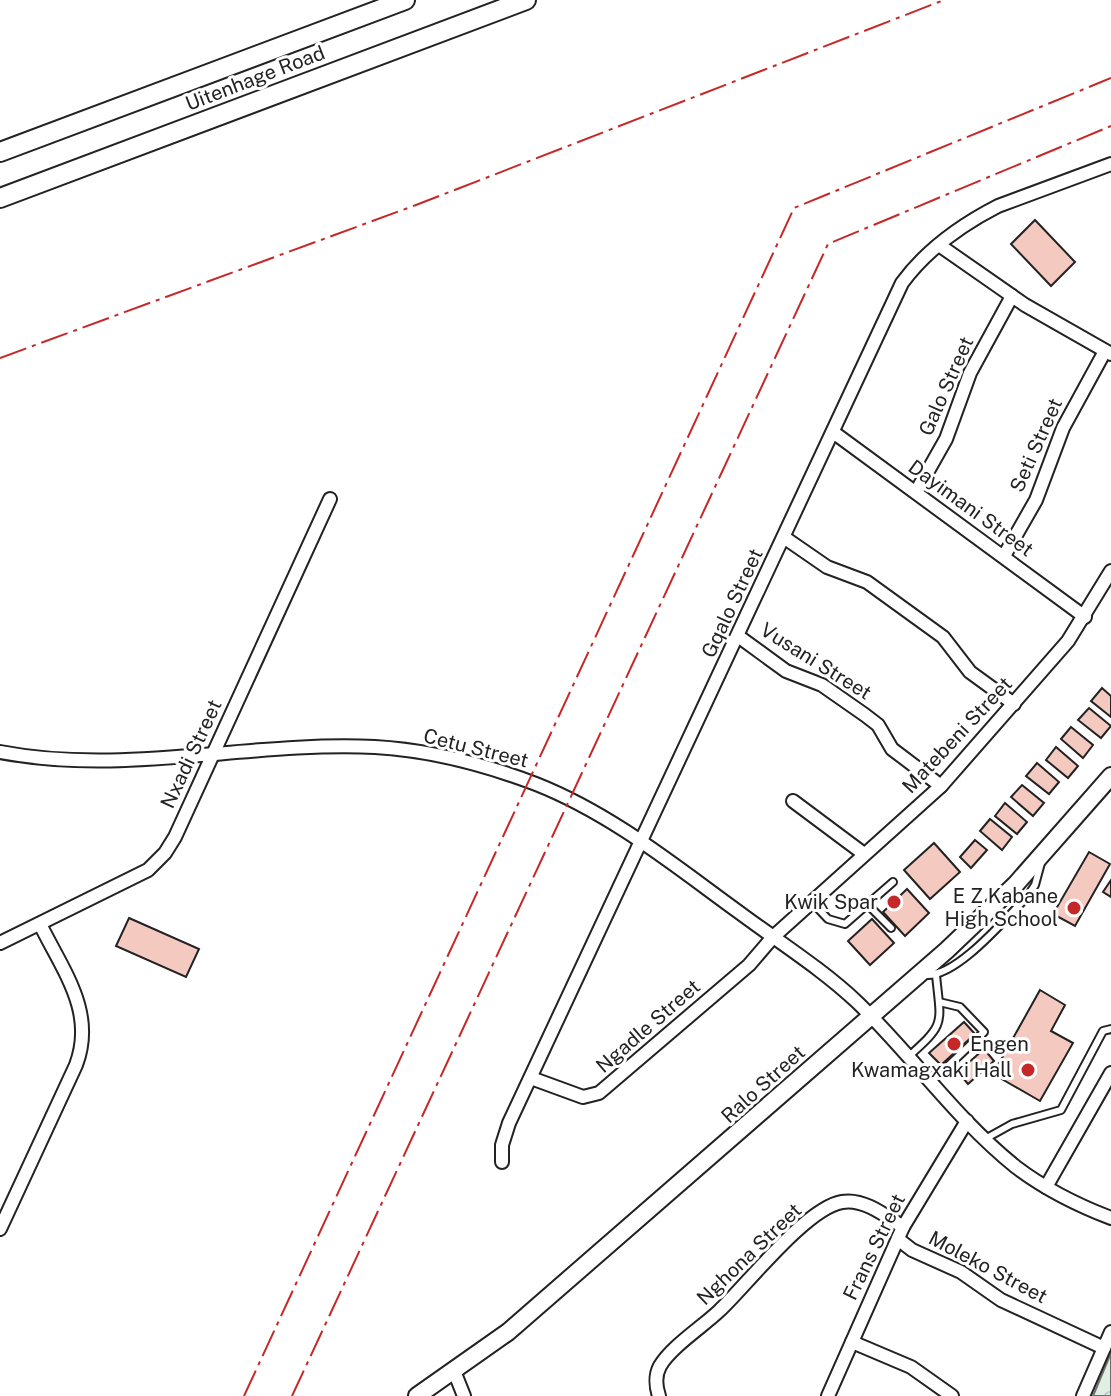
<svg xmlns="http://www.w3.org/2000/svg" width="1111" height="1396" viewBox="0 0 1111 1396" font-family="'Public Sans',sans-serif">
<defs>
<pattern id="park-crowns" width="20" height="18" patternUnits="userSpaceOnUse" patternTransform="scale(2)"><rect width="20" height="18" fill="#e0efe3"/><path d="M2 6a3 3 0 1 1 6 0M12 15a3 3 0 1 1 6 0" fill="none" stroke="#c0cdc2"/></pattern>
</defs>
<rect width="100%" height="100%" fill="#fff"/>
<!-- park -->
<path fill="url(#park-crowns)" stroke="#6f6f6f" stroke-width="2" d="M 1111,1353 L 1111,1396 L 1093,1396 Z"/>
<!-- building -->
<g fill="#f3c9c0" stroke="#222" stroke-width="2">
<path d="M 1035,220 L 1075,262 L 1051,286 L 1011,244 Z"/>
<path d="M 1102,688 L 1111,696 L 1111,717 L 1091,701 Z"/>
<path d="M 1089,708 L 1111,726 L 1101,738 L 1078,720 Z"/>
<path d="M 1071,727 L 1093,745 L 1083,758 L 1061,739 Z"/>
<path d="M 1056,747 L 1078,766 L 1068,778 L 1046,760 Z"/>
<path d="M 1037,763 L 1059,782 L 1049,794 L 1026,776 Z"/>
<path d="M 1022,785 L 1044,803 L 1033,816 L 1011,797 Z"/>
<path d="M 1005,803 L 1027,822 L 1017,834 L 995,816 Z"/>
<path d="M 990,819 L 1012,837 L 1002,850 L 980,831 Z"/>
<path d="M 975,840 L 987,850 L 971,868 L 960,857 Z"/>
<path d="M 934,843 L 960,872 L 930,899 L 904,870 Z"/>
<path d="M 1089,852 L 1110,864 L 1075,926 L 1053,914 Z"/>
<path d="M 1111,880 L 1111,897 L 1103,892 Z"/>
<path d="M 907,889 L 929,913 L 905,936 L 883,912 Z"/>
<path d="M 129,918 L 199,949 L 186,977 L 116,946 Z"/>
<path d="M 872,919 L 894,943 L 870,965 L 848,941 Z"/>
<path d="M 1040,990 L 1065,1005 L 1051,1031 L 1073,1043 L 1040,1101 L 993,1074 Z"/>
<path d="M 964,1022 L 975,1034 L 941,1065 L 929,1053 Z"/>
<path d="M 984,1049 L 994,1061 L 968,1084 L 958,1072 Z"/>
</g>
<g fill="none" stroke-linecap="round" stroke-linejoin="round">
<defs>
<g id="lane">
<path d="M 813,903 L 828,919 L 845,924 L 893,882"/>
<path d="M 868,905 L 891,928"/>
<path d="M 926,975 C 957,977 1005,919 1027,897 L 1035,885 L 1041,863"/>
<path d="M 908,1057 C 946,1023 941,1025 936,975"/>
<path d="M 931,1082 L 984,1032 L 960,1007 L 939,1002"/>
<path d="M 985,1139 L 1012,1124 L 1061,1110 L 1103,1031 L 1111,1029"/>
</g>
<g id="street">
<path d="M 939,245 L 1025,305 L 1111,354"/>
<path d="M 833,432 L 1085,617"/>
<path d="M 916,492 L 946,439 L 970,373 L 1012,296"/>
<path d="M 785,538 L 827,567 L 867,582 L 943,637 L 970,672 L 1014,704"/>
<path d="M 1004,556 L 1036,500 L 1063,428 L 1105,351"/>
<path d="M 738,636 L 786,671 L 822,685 L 865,715 L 878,725 L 892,749 L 941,786"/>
<path d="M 0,752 C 125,776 249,741 375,747 C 428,750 486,765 536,784 C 612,814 675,866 740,913 C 779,942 822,969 857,1002 C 912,1055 956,1119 1016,1167 C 1045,1189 1077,1205 1111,1218"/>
<path d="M 793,801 L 864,854"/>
<path d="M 0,943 L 148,870 L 165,853 L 175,837 L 330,499"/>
<path d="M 531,1078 L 583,1097 L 599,1093 L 749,965 L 773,937 L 941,786 L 1068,641 L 1111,571"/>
<path d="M 502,1162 L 502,1145 L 509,1123 L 902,283 C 927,249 961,225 998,206 L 1111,164"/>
<path d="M 1046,1187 L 1111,1073"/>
<path d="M 0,1229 L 76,1065 C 96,1012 63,971 40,924"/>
<path d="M 898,1239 L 912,1250 L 961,1272 L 1001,1300 L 1104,1348"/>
<path d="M 852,1342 L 911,1367 L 952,1396"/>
<path d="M 454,1371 L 464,1396"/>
<path d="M 659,1396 C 656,1387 655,1375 660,1366 C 671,1347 702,1327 719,1311 C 746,1286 806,1208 842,1202 C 864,1198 886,1216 903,1227"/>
<path d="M 828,1396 L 903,1227 L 967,1121"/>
<path d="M 1083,1396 L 1111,1332"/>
</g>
<path id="secondary" d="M 417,1396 L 508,1332 L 947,950 L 1016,884 L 1111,776"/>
<g id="primary">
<path d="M 0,152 L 405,0"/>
<path d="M 0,198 L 526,0"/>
</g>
</defs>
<!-- lane casing -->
<use href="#lane" stroke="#222" stroke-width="10"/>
<!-- street casing -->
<use href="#street" stroke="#222" stroke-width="16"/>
<!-- secondary casing -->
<use href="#secondary" stroke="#222" stroke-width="20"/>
<!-- primary casing -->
<use href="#primary" stroke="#222" stroke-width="22"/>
<!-- lane -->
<use href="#lane" stroke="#fff" stroke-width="6"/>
<!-- street -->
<use href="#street" stroke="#fff" stroke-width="12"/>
<!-- secondary -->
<use href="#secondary" stroke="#fff" stroke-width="16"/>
<!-- primary -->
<use href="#primary" stroke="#fff" stroke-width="18"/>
<!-- power -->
<g stroke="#c62828" stroke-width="2" stroke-dasharray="28 6 4 6" stroke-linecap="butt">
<path d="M 0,358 L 416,205 L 944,0"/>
<path d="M 244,1396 L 794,208 L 1111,78"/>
<path d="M 292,1396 L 828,244 L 1111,126"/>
</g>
</g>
<!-- markers -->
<g fill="#c62828" stroke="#fff" stroke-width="3">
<circle cx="894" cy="902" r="8"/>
<circle cx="1074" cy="908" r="8"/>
<circle cx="954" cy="1044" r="8"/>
<circle cx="1028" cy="1070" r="8"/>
</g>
<g text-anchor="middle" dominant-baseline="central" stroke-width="6" stroke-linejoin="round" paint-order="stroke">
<!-- street labels -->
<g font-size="20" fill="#222" stroke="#fff">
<text transform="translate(255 78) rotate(-21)">Uitenhage Road</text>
<text transform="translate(946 386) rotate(-66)">Galo Street</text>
<text transform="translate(1036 445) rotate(-66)">Seti Street</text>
<text transform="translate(971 508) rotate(36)">Dayimani Street</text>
<text transform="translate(732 603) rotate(-65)">Gqalo Street</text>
<text transform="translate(816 661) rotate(32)">Vusani Street</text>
<text transform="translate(957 735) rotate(-47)">Matebeni Street</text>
<text transform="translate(476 748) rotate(14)">Cetu Street</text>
<text transform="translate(191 754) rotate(-65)">Nxadi Street</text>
<text transform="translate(648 1026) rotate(-41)">Ngadle Street</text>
<text transform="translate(763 1084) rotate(-42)">Ralo Street</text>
<text transform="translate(874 1247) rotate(-64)">Frans Street</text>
<text transform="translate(749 1254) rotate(-44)">Nghona Street</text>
<text transform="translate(988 1267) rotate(28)">Moleko Street</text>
</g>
<!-- poi labels -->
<g font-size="20" fill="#222" stroke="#fff" text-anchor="end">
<text x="1058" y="896">E Z Kabane<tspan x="1058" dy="23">High School</tspan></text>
<text x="878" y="902">Kwik Spar</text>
<text x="970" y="1044" text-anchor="start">Engen</text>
<text x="1012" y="1070">Kwamagxaki Hall</text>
</g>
</g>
</svg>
